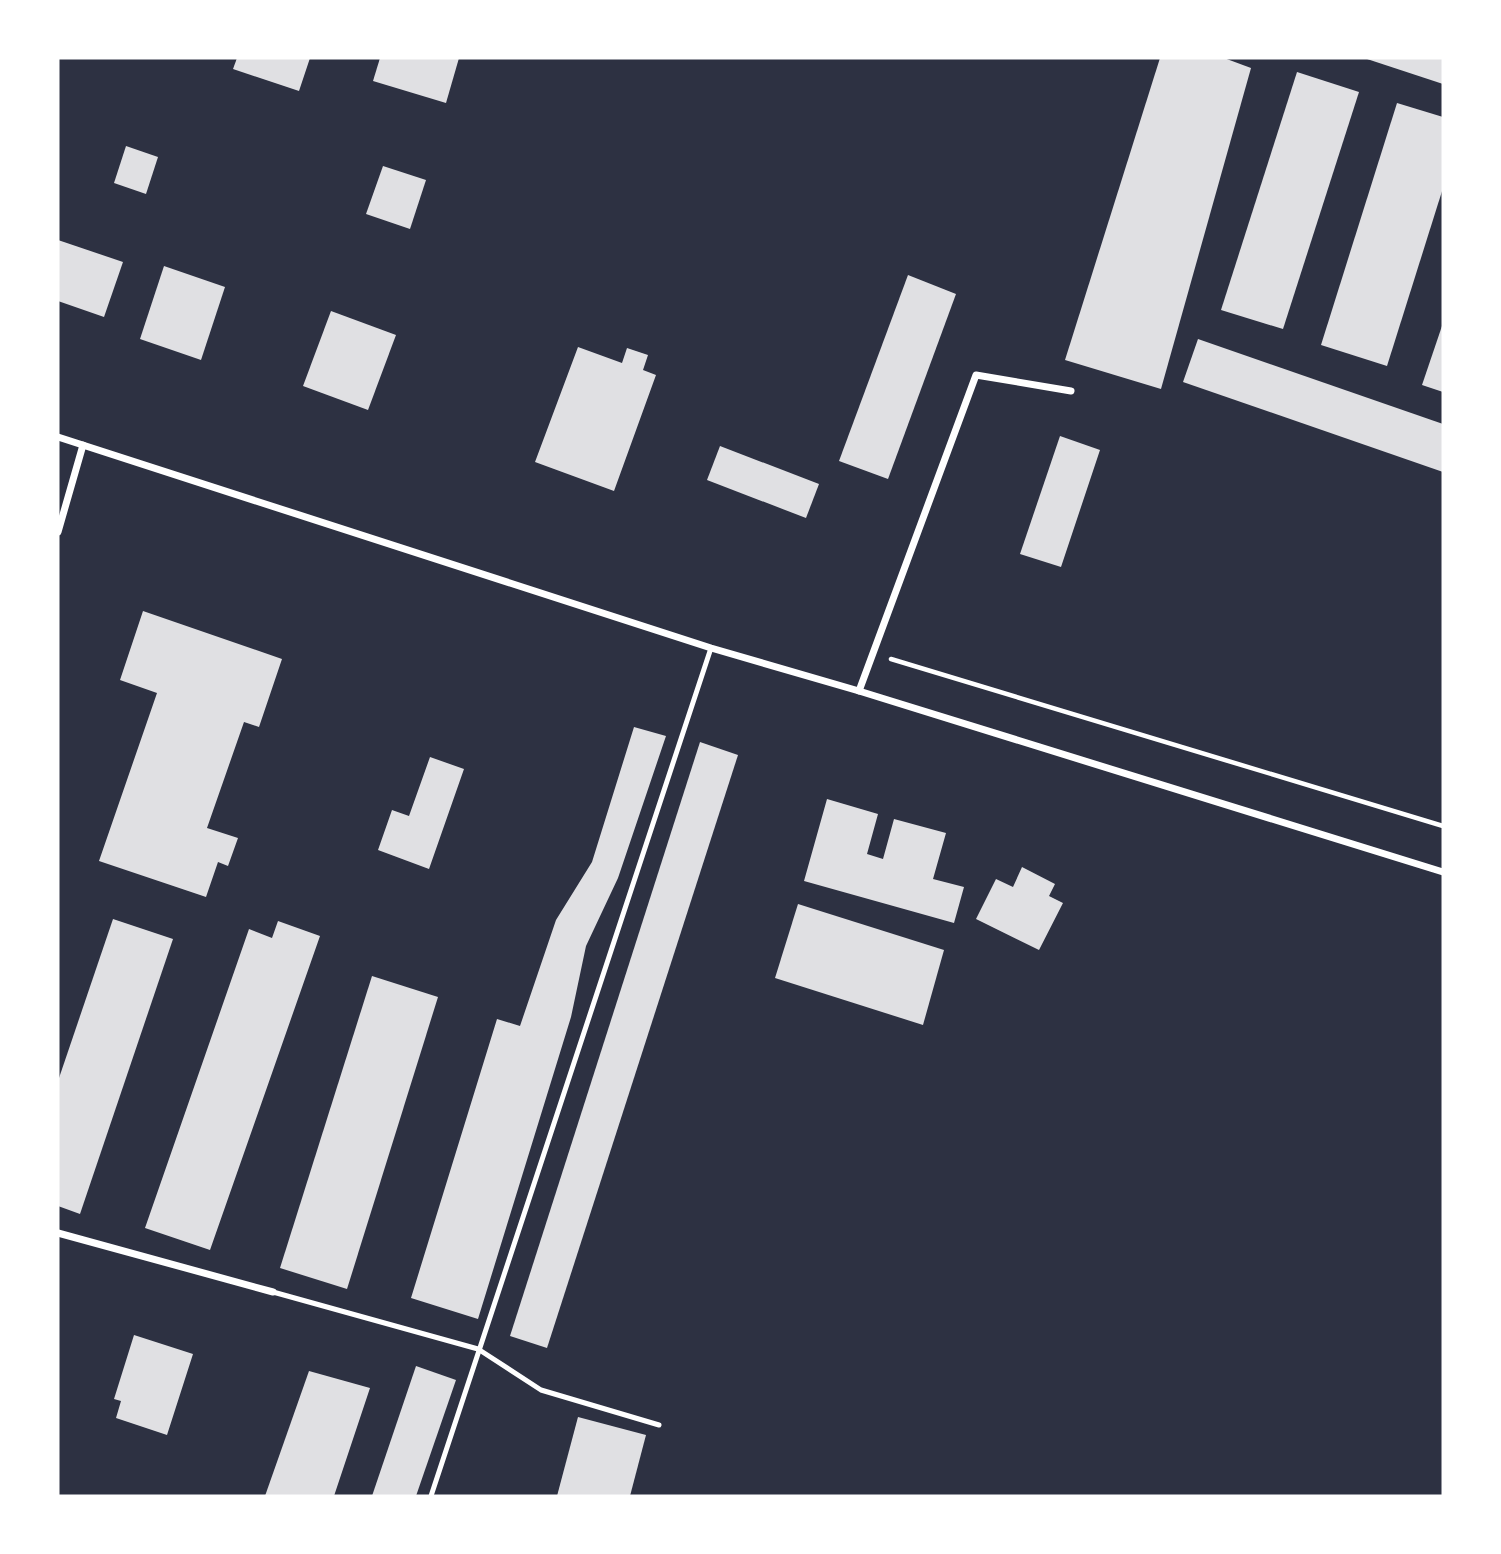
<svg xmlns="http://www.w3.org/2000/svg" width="1501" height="1554" viewBox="0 0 1501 1554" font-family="'Crimson Pro',serif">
<rect width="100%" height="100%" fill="#2d3142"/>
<!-- building -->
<g fill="#e0e0e3">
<path d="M 237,58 L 310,58 L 299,91 L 233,69 Z"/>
<path d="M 380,58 L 459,58 L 446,103 L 373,81 Z"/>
<path d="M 1160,58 L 1224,58 L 1251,68 L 1161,389 L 1065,360 Z"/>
<path d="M 1364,58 L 1443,58 L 1443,84 Z"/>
<path d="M 1297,72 L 1359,92 L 1283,329 L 1221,310 Z"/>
<path d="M 1397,103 L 1443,117 L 1443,188 L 1387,366 L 1321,345 Z"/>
<path d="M 126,146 L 158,157 L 146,194 L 114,183 Z"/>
<path d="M 383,166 L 426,180 L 410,229 L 366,214 Z"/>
<path d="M 58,240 L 123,262 L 104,317 L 58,301 Z"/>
<path d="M 164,266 L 225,287 L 201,360 L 140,339 Z"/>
<path d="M 908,275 L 956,294 L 888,479 L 839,461 Z"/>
<path d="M 331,311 L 396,335 L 368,410 L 303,386 Z"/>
<path d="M 1443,323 L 1443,392 L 1422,385 Z"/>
<path d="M 1198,339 L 1443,424 L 1443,472 L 1183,382 Z"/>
<path d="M 578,347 L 622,363 L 627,348 L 648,355 L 643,370 L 656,375 L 614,491 L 535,462 Z"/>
<path d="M 1060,436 L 1100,450 L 1061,567 L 1020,554 Z"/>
<path d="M 720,446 L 819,484 L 806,518 L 707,480 Z"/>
<path d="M 143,611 L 282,659 L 259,727 L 244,722 L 207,828 L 238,838 L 228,866 L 218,862 L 206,897 L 99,861 L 157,693 L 120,680 Z"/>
<path d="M 634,727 L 666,736 L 618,878 L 586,946 L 571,1017 L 478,1319 L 411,1298 L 497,1019 L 520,1026 L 556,920 L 592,862 Z"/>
<path d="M 700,742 L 738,755 L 547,1348 L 510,1336 Z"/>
<path d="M 430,757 L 464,769 L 429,869 L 378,850 L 392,810 L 409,816 Z"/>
<path d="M 827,799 L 878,814 L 867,854 L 883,859 L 894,819 L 946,833 L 933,879 L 964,887 L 954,923 L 804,881 Z"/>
<path d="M 1022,867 L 1055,884 L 1049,896 L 1063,903 L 1039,950 L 976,919 L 996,879 L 1013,887 Z"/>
<path d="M 798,904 L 944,950 L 923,1025 L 775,978 Z"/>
<path d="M 113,919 L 173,939 L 80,1214 L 58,1206 L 58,1081 Z"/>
<path d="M 278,921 L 320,936 L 210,1250 L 145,1228 L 249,929 L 272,938 Z"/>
<path d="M 372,976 L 438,997 L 347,1289 L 280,1268 Z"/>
<path d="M 134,1335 L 193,1354 L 167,1435 L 116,1418 L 121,1401 L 114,1399 Z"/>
<path d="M 416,1366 L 456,1380 L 416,1496 L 372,1496 Z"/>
<path d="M 309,1371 L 370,1388 L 334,1496 L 265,1496 Z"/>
<path d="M 578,1417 L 646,1435 L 630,1496 L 557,1496 Z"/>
</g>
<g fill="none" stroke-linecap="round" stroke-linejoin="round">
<!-- path -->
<path stroke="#fff" stroke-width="4.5" d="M 891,659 L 1443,826"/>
<!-- service -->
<g stroke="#fff" stroke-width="5">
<path d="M 273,1292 L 478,1349 L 541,1390 L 659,1425"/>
<path d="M 431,1496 L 711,648"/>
</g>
<!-- minor -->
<g stroke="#fff" stroke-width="7">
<path d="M 58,437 L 711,648 L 859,691 L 1443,872"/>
<path d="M 58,532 L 83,445"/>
<path d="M 859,691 L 976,375 L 1071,391"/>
<path d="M 58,1233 L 273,1292"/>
</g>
</g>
<!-- border -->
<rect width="1501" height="1554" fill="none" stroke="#ffffff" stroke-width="119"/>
</svg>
